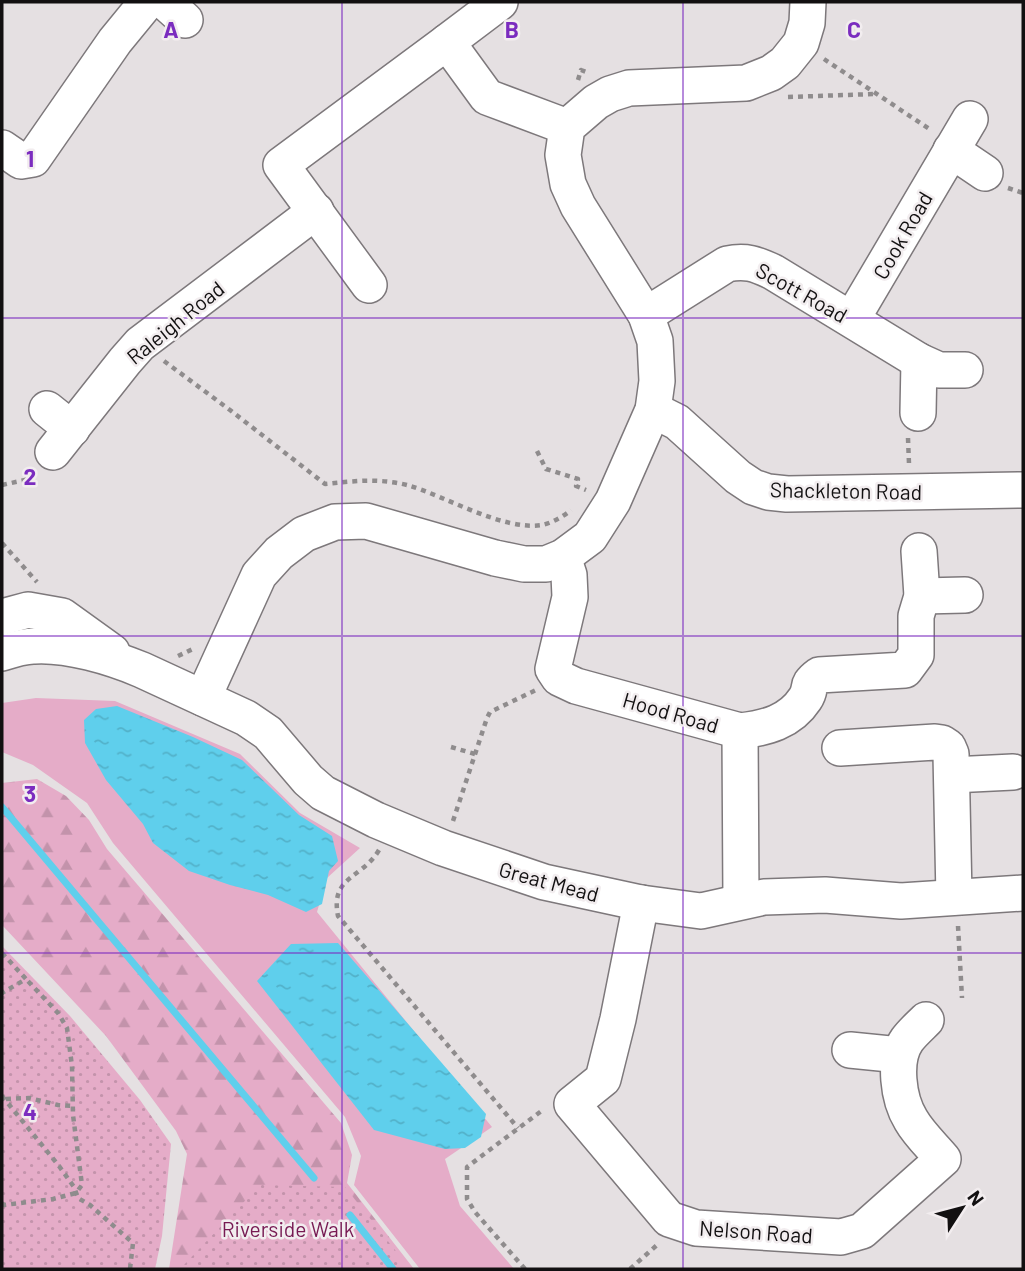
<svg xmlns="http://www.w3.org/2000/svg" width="1025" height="1271" viewBox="0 0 1025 1271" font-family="Barlow,sans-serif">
<defs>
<pattern id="forest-firs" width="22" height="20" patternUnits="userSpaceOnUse" patternTransform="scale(1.75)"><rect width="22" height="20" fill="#e5acc8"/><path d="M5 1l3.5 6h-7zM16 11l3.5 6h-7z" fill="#c393ab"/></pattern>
<pattern id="park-dots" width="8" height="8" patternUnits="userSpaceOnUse" patternTransform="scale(1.75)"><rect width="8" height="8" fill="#e5acc8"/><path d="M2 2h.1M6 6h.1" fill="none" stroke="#c393ab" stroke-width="1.8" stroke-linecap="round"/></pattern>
<pattern id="water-ripples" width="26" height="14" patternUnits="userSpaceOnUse" patternTransform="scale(1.75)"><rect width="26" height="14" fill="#5fcfec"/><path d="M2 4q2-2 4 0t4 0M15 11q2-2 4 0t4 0" fill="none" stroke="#52b1c9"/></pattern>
</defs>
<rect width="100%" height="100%" fill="#e5e0e2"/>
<!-- grass -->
<path fill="#e5acc8" d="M 36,698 L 115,701 L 240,754 L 300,813 L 360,848 L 327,878 L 317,912 L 492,1127 L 445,1159 L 460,1206 L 514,1269 L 420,1269 L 354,1185 L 361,1156 L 345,1117 L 113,843 L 87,803 L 33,765 L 2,752 L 2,703 Z"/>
<!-- forest -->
<path fill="url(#forest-firs)" d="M 37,779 L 66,796 L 89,820 L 107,849 L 341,1123 L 352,1155 L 347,1183 L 414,1269 L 169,1269 L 187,1154 L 176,1131 L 106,1036 L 2,925 L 2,783 Z"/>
<!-- park -->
<g fill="url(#park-dots)">
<path d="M 2,946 L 70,1016 L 140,1100 L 171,1144 L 162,1236 L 155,1269 L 2,1269 Z"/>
<path d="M 260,1185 L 345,1187 L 410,1269 L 180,1269 Z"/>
</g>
<!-- water -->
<g fill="url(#water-ripples)">
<path d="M 117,706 L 193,737 L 242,760 L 299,815 L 332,836 L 338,861 L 329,871 L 322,904 L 306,912 L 268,895 L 230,885 L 189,871 L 153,843 L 143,824 L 106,780 L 85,743 L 84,720 L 96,709 Z"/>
<path d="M 338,943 L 486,1114 L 481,1137 L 465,1148 L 445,1149 L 374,1130 L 257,981 L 291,944 Z"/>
</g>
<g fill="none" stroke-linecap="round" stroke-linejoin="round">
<!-- stream -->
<g stroke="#5fcfec" stroke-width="7">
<path d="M 2,807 L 314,1178"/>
<path d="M 350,1215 L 393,1269"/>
</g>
<defs>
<g id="minor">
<path d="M 165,2 L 185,20"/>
<path d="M 447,42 L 500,2"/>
<path d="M 2,148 L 21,161 L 33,159 L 115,41 L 147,2"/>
<path d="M 951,150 L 985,173"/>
<path d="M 369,285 L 281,165 L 447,42 L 487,97 L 567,127"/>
<path d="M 646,315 L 727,264 C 746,260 756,264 773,272 L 919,361 L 939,370 L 965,370"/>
<path d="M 852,319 L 970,119"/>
<path d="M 47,409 L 72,429"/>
<path d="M 653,410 L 677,422 L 738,477 L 753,487 L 768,492 L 787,494 L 1023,490"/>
<path d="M 918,413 L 919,361"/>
<path d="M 53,452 L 125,361 L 140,344 L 316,211"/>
<path d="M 563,557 L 569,575 L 570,597 L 553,669 L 559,678 L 576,686 L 740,731 C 766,728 790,722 805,699 C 813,687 804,686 819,675 L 905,670 L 916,655 L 916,616 L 922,596 L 919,551"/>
<path d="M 922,596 L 965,595"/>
<path d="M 2,617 L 28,610 L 62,616 L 112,652"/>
<path d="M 2,653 C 11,650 24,646 34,646 C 68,644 111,657 142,670 L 246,718 L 268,733 L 308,780 L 323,793 L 376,820 L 443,848 L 544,882 L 641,903 L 701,911 L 764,897 L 825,895 L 901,901 L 1023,893"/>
<path d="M 203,698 L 259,575 L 279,553 L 304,534 L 335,522 L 366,521 L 495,558 L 524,564 L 546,564 L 563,557 L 590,537 L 613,501 L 653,410 L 657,381 L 655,341 L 646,315 L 578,206 L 568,184 L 563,155 L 567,127 L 596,102 L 610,94 L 629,88 L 746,83 L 771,73 L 785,63 L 801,43 L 807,23 L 808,2"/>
<path d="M 740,731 L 741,901"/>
<path d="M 840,748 L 935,742 L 942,743 L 948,747 L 951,754 L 954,897"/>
<path d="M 952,775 L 1013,772"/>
<path d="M 641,903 L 618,1019 L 603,1079 L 572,1104 L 669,1219 L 696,1228 L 841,1237 L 862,1231 L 943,1159 C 932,1146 919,1134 911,1120 C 898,1099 893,1060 907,1040 C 912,1033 920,1026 926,1020"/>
<path d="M 850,1050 L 900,1055"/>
</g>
</defs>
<!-- minor casing -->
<use href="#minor" stroke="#7d787b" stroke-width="38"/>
<!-- path -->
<g stroke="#8f8c8d" stroke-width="4.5" stroke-dasharray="5 5" stroke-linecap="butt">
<path d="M 824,59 L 931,130"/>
<path d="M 578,80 L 581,70 L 589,73"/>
<path d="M 788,97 L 874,94"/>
<path d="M 1008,188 L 1023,193"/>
<path d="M 164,361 L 230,410 L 325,484 C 353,481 379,478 407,485 C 446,496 502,531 542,525 C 552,523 564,516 571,510"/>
<path d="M 908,438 L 909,464"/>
<path d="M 537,451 L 546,469 L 578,479 L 576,486 L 586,490"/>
<path d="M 2,485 L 29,479 L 34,473"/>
<path d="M 2,543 L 37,582"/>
<path d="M 178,656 L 195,648"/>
<path d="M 451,747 L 475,754"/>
<path d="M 453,821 L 487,718 L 490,712 L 536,690"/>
<path d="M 379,850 C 362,879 330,876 338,916 L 518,1128"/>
<path d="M 958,926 L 962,998"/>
<path d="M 2,953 L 26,979 L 2,993"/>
<path d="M 2,1096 L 59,1166 L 74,1187 L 78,1198 L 90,1205 L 133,1243 L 130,1269"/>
<path d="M 6,1099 L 29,1098 L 58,1105 L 73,1106"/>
<path d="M 2,1203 L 4,1205 L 53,1199 L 76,1193 L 82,1185 L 73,1115 L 72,1066 L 67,1028 L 58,1013 L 26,979"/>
<path d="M 525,1269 L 475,1212 L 467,1199 L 467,1167 L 544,1109"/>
<path d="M 630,1269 L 657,1245"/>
</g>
<!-- minor -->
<use href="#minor" stroke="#fff" stroke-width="35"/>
</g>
<!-- grid -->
<path fill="none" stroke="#7b2cbf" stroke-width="2" stroke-opacity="0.55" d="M 342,2 L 342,1269M 683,2 L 683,1269M 2,318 L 1023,318M 2,636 L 1023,636M 2,953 L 1023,953"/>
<g text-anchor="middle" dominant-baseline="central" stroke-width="5" stroke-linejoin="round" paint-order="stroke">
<!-- street labels -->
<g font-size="21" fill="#121011" stroke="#f2edef">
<text transform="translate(902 235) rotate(-60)">Cook Road</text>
<text transform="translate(802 292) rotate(29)">Scott Road</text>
<text transform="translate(175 322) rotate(-39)">Raleigh Road</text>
<text transform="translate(846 490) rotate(1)">Shackleton Road</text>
<text transform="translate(671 712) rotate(16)">Hood Road</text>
<text transform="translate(549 881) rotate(15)">Great Mead</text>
<text transform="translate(756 1231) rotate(4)">Nelson Road</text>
</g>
<!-- park labels -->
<g font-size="21" fill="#771a53" stroke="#f2edef">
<text x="288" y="1228">Riverside Walk</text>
</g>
</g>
<g font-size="23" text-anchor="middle" font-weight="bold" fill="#7b2cbf" stroke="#f2edef" stroke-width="5" stroke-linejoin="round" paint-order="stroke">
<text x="171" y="38">A</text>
<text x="512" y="38">B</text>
<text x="854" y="38">C</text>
<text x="30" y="167">1</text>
<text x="30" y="485">2</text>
<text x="30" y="802">3</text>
<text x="30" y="1120">4</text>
</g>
<!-- border -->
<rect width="1025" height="1271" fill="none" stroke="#121011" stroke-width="7"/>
<!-- north arrow -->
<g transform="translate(962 1208) rotate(54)" stroke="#f2edef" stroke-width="5" paint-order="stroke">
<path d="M0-5L12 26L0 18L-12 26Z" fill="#121011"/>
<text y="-10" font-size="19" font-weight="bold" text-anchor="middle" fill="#121011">N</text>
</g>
</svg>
